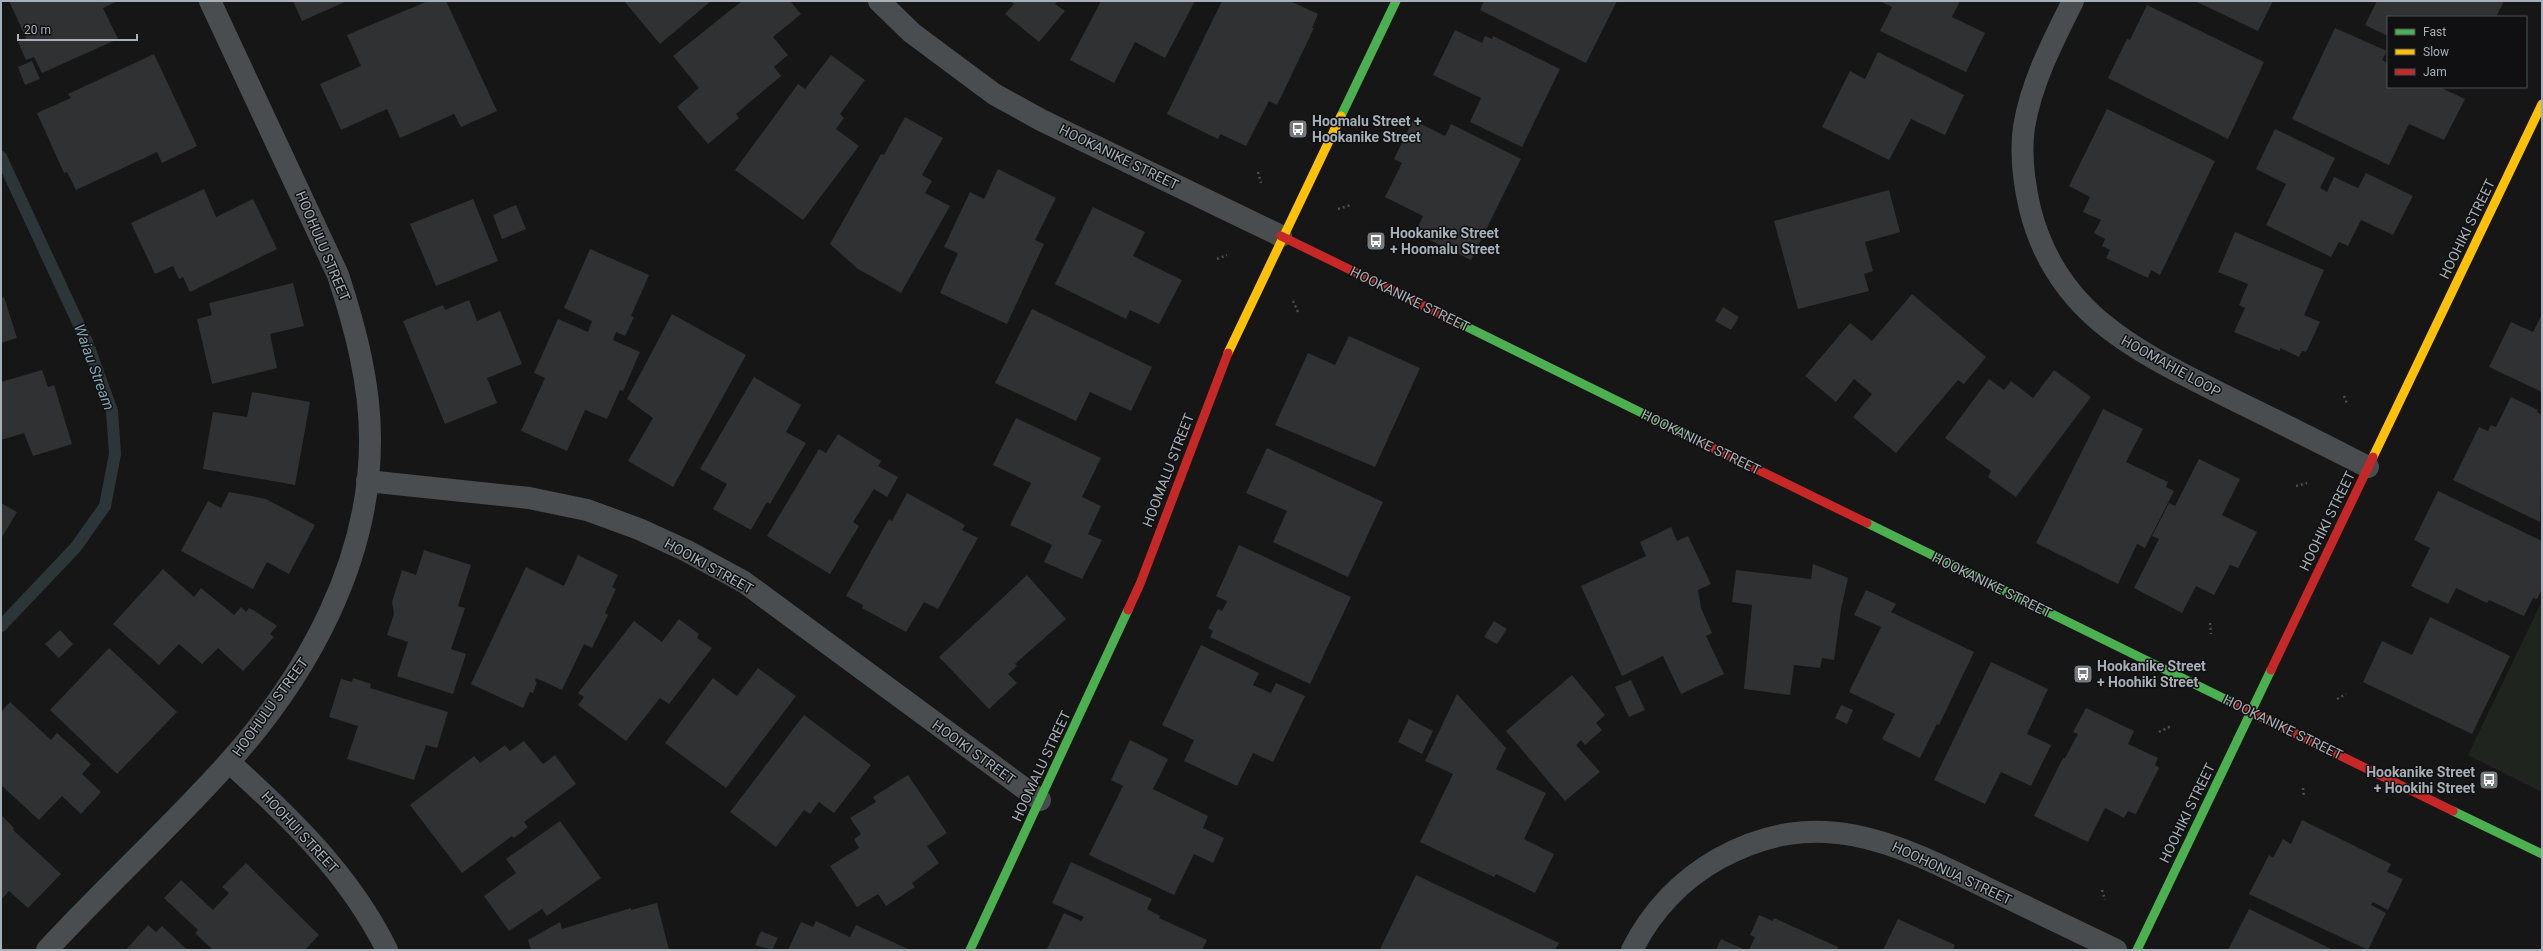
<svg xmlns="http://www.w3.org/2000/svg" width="2543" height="951" viewBox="0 0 2543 951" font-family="Roboto,sans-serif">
<rect width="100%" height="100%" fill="#161616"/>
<!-- green -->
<path fill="#1f241e" d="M 2542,601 L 2542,792 L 2468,755 Z"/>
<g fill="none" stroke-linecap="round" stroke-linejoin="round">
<!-- stream -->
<path stroke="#2c3639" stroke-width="12" d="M 1,157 L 87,342 L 112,411 L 115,454 L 105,506 L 76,547 L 1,626"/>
</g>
<!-- building -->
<g fill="#303132">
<path d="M 9,1 L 118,1 L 103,8 L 118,39 L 42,73 L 34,57 L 26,60 L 18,42 L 26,38 Z"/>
<path d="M 293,1 L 347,1 L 302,21 Z"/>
<path d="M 428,1 L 446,1 L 497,111 L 461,127 L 454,114 L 400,138 L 387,109 L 341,130 L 320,84 L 361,66 L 347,35 Z"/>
<path d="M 624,1 L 711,1 L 660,44 Z"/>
<path d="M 742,1 L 790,1 L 801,14 L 773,37 L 788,55 L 774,67 L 781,76 L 736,114 L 739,118 L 708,144 L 677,107 L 699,88 L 673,56 Z"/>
<path d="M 1010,1 L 1058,1 L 1055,4 L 1065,11 L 1039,42 L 1005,14 L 1014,4 Z"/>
<path d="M 1101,1 L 1195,1 L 1165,58 L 1135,42 L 1114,83 L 1070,60 Z"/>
<path d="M 1222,1 L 1290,1 L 1318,14 L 1312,28 L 1314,28 L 1277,105 L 1269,101 L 1246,146 L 1220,134 L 1218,139 L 1167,114 Z"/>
<path d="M 1484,1 L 1617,1 L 1586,63 L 1480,10 Z"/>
<path d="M 1880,1 L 1960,1 L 1952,17 L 1985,33 L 1966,72 L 1880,31 L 1892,7 Z"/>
<path d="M 2195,1 L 2273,1 L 2258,31 Z"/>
<path d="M 2377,1 L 2504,1 L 2496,17 L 2388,17 L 2388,36 L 2365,25 Z"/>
<path d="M 2147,5 L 2264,62 L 2228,139 L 2108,78 L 2127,39 L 2130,40 Z"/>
<path d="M 2335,28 L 2387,51 L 2382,60 L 2388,63 L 2388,87 L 2439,87 L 2465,99 L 2444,140 L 2409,124 L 2389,165 L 2292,119 Z"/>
<path d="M 1455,30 L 1482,43 L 1485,36 L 1492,39 L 1493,36 L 1560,69 L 1522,147 L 1470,122 L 1481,98 L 1433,75 Z"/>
<path d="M 1878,52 L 1964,95 L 1945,135 L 1911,119 L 1889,160 L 1822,127 L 1850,71 L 1865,79 Z"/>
<path d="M 154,54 L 197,146 L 162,163 L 157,152 L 76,190 L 67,172 L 64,173 L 37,113 L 71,98 L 68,94 Z"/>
<path d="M 831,55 L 865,80 L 840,114 L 844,118 L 836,129 L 859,146 L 803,220 L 735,170 L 798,84 L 805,89 Z"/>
<path d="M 32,61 L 40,79 L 25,85 L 18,67 Z"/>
<path d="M 2107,109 L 2215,161 L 2160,275 L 2151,270 L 2148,278 L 2106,258 L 2110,250 L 2102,246 L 2105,239 L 2094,233 L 2101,220 L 2083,212 L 2090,197 L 2069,186 Z"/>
<path d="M 905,117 L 943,138 L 922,175 L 932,181 L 925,193 L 950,206 L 901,293 L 858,269 L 830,244 L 881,154 L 884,155 Z"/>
<path d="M 1413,120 L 1445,136 L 1451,124 L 1521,159 L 1471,260 L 1415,233 L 1423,216 L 1385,197 L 1402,163 L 1394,159 Z"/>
<path d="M 2275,129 L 2335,158 L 2320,188 L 2327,192 L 2334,177 L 2358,188 L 2366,173 L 2413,196 L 2393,235 L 2361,220 L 2348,246 L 2339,242 L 2331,257 L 2266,225 L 2286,184 L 2256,169 Z"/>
<path d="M 998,169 L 1056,198 L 1035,240 L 1044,244 L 1007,324 L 940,293 L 958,253 L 944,247 L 970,192 L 984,199 Z"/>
<path d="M 204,189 L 216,217 L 253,199 L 277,249 L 190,292 L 183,277 L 179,279 L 173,266 L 155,274 L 131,223 Z"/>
<path d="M 1889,190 L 1900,232 L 1865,242 L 1873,271 L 1864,274 L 1869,291 L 1798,309 L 1774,221 Z"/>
<path d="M 473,199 L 498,261 L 436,286 L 410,224 Z"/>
<path d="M 516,205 L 526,229 L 502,239 L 493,215 Z"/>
<path d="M 1093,207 L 1145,232 L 1133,256 L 1182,280 L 1159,324 L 1130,310 L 1126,319 L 1055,284 Z"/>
<path d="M 2235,232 L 2324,270 L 2304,315 L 2320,322 L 2306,352 L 2302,351 L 2299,357 L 2280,348 L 2280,351 L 2234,332 L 2245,308 L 2239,305 L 2248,284 L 2218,272 Z"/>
<path d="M 590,249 L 649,275 L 631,316 L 634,317 L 625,336 L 616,332 L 613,340 L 640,352 L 623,391 L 620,390 L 607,419 L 585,410 L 567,451 L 521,431 L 545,378 L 534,373 L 558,319 L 588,332 L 592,321 L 564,308 Z"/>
<path d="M 293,283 L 304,326 L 270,334 L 277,368 L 212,384 L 197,319 L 212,315 L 209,303 Z"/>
<path d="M 1912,294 L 1986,357 L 1964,384 L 1958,380 L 1896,453 L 1853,417 L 1872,394 L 1854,379 L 1836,402 L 1805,376 L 1850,323 L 1872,341 Z"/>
<path d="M 4,297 L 17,338 L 1,343 L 1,298 Z"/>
<path d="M 469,300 L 477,321 L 500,311 L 522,364 L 487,378 L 497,403 L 445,424 L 403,321 L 443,305 L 445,310 Z"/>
<path d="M 1723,307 L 1739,317 L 1731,330 L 1715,321 Z"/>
<path d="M 1032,309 L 1152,367 L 1131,411 L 1090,392 L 1076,421 L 995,383 Z"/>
<path d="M 672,314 L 746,355 L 673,487 L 628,461 L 653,418 L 627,399 Z"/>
<path d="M 2542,314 L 2542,392 L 2489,367 L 2511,322 L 2533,332 Z"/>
<path d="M 1349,336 L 1420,368 L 1375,467 L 1275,425 L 1308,353 L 1335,365 Z"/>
<path d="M 42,370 L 48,387 L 54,385 L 72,444 L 33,456 L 24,433 L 1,440 L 1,382 Z"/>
<path d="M 2054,370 L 2091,397 L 2016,497 L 1988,477 L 1991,471 L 1945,438 L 1989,379 L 2004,390 L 2011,381 L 2033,398 Z"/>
<path d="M 754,377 L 801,405 L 786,432 L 806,443 L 770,504 L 767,502 L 751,530 L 713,509 L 727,484 L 700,469 Z"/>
<path d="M 252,392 L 310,402 L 295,485 L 203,469 L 213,412 L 247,417 Z"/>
<path d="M 2511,397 L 2538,410 L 2537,412 L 2542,415 L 2540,522 L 2453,480 L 2479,427 L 2488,431 L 2491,425 L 2496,427 Z"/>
<path d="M 2103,409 L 2143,429 L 2126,462 L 2168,482 L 2166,487 L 2174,491 L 2145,548 L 2137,544 L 2118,584 L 2036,543 Z"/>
<path d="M 1016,418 L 1101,458 L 1082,497 L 1101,506 L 1088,534 L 1102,540 L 1082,579 L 1044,562 L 1052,545 L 1010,525 L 1031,483 L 993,465 Z"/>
<path d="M 838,434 L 881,461 L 878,466 L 898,477 L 887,497 L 874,489 L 853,522 L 859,526 L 830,574 L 767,536 L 819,449 L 826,453 Z"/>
<path d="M 1267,448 L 1383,502 L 1348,577 L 1273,542 L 1287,511 L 1246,493 Z"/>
<path d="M 2199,459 L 2240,479 L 2222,515 L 2257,532 L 2238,568 L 2230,565 L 2214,595 L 2196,586 L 2182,613 L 2134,588 L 2159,539 L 2152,536 L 2169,503 L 2175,506 Z"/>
<path d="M 2438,491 L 2542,541 L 2542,589 L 2537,599 L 2533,598 L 2524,616 L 2489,600 L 2487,603 L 2456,588 L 2448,604 L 2411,586 L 2430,548 L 2414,540 Z"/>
<path d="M 229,492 L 266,499 L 315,525 L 289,574 L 267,562 L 253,589 L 181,551 L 208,501 L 221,508 Z"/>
<path d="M 907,493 L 965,525 L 962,530 L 978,538 L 938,609 L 924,602 L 906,632 L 862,608 L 863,605 L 846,596 L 889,519 L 892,521 Z"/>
<path d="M 1,503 L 17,512 L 1,539 Z"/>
<path d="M 1671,527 L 1677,541 L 1688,536 L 1711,584 L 1698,590 L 1701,608 L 1712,633 L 1706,636 L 1724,674 L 1681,694 L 1663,656 L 1622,676 L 1581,586 L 1646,556 L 1640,542 Z"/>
<path d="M 1239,545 L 1351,597 L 1310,684 L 1210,637 L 1213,631 L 1208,628 L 1218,609 L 1222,611 L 1227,601 L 1216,596 Z"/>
<path d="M 424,550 L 471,565 L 458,606 L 465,608 L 451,649 L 466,654 L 453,694 L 397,676 L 408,642 L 387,635 L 394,614 L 392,602 L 402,570 L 416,575 Z"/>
<path d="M 578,555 L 618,575 L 612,587 L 616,589 L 605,613 L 608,615 L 592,648 L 584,644 L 562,690 L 536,678 L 535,681 L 537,682 L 533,693 L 530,692 L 523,708 L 471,684 L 526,567 L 564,586 Z"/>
<path d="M 1813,564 L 1848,578 L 1841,609 L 1834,660 L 1822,658 L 1820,668 L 1794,665 L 1790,695 L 1744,689 L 1752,605 L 1732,602 L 1736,570 L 1811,579 Z"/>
<path d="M 163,569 L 194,597 L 201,588 L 234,615 L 241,607 L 246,612 L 249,608 L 255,611 L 277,626 L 270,634 L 274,637 L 243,671 L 218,648 L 202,664 L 179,644 L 159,665 L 113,624 Z"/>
<path d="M 1027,575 L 1066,619 L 1015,664 L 1017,666 L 1008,674 L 1017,683 L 989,709 L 939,657 Z"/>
<path d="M 1866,590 L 1896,604 L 1891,612 L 1974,652 L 1939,725 L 1937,724 L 1920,758 L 1882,739 L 1895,714 L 1849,692 L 1881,627 L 1854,615 Z"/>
<path d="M 2430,617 L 2510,656 L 2472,734 L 2363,682 L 2382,641 L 2412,655 Z"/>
<path d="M 679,619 L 699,634 L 697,638 L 712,648 L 669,704 L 660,698 L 626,741 L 578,705 L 584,697 L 578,693 L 634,621 L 662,642 Z"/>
<path d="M 1494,621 L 1507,629 L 1497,644 L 1484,637 Z"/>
<path d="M 60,630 L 73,644 L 59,658 L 45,644 Z"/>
<path d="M 1201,645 L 1259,673 L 1253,685 L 1271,693 L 1276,683 L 1305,696 L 1273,762 L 1253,753 L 1237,786 L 1184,761 L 1194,740 L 1162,725 Z"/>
<path d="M 109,648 L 177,712 L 117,774 L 50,710 Z"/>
<path d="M 1991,662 L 2048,689 L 2027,734 L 2051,745 L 2031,786 L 2001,772 L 1985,804 L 1934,780 Z"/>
<path d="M 758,668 L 796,696 L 726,788 L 665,743 L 713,678 L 737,696 Z"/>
<path d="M 1572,675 L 1605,715 L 1596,723 L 1602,730 L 1585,745 L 1581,740 L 1576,745 L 1600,772 L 1565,801 L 1506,731 Z"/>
<path d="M 353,678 L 371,684 L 370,688 L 448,712 L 437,748 L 426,745 L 414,780 L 347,759 L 358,726 L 329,717 L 341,679 L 352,682 Z"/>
<path d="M 1631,680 L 1645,710 L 1629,717 L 1615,687 Z"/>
<path d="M 1457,694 L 1506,748 L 1496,769 L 1546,793 L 1524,839 L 1554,854 L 1535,893 L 1496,874 L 1494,877 L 1420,842 L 1453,774 L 1425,761 Z"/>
<path d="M 10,702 L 51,740 L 57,733 L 91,764 L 82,774 L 101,792 L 81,814 L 62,796 L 39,820 L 1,785 L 1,712 Z"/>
<path d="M 1841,705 L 1853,710 L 1847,724 L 1835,718 Z"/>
<path d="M 2086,708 L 2134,731 L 2128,744 L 2158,758 L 2155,765 L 2159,768 L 2136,814 L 2128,811 L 2124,818 L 2105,808 L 2088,842 L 2034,816 L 2063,758 L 2065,758 L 2078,734 L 2073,732 Z"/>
<path d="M 804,715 L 871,765 L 834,813 L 819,802 L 810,814 L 804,810 L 776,847 L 730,812 Z"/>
<path d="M 1409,719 L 1433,731 L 1422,754 L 1398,742 Z"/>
<path d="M 1130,740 L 1168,759 L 1153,789 L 1208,816 L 1203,828 L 1224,838 L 1213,863 L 1194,854 L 1174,895 L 1089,855 L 1123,786 L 1111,780 Z"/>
<path d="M 524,741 L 543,764 L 555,755 L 576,784 L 524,822 L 528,827 L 514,838 L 512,836 L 462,873 L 410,805 L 474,756 L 480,763 L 505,745 L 510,751 Z"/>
<path d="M 908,775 L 947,833 L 927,846 L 939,863 L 912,883 L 915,887 L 886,906 L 878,894 L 857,907 L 830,866 L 859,848 L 854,839 L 861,834 L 850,818 L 876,802 L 873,797 Z"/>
<path d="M 1,815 L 14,828 L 13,830 L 61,874 L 28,908 L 9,891 L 1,900 Z"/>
<path d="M 2302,820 L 2391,864 L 2387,872 L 2403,879 L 2388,910 L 2373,902 L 2371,905 L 2386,913 L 2368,950 L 2249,894 L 2269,855 L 2273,858 L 2283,839 L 2291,844 Z"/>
<path d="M 560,821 L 601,878 L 547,916 L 542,909 L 509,931 L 484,896 L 516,873 L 506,859 Z"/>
<path d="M 1071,862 L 1152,899 L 1147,909 L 1160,916 L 1159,918 L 1207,940 L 1202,950 L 1047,949 L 1064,913 L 1081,921 L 1084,917 L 1052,903 Z"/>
<path d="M 246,863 L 319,935 L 305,950 L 213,950 L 195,933 L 198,930 L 164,898 L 181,880 L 213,910 L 229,893 L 222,887 Z"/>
<path d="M 1416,875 L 1559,943 L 1555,950 L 1380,949 Z"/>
<path d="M 657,903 L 669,950 L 531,950 L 528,940 L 560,922 L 562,929 L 631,908 L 631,910 Z"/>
<path d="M 2249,909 L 2333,950 L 2228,950 Z"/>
<path d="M 1759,915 L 1773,921 L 1774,918 L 1838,947 L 1837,950 L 1749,950 L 1755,937 L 1750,935 Z"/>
<path d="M 1898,919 L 1955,945 L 1953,950 L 1883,950 Z"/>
<path d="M 816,921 L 850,937 L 856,925 L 910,950 L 788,950 L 801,922 L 813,927 Z"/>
<path d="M 148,925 L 156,932 L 162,926 L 187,950 L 126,950 Z"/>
<path d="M 761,931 L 778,938 L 772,950 L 755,945 Z"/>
<path d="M 1721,939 L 1745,950 L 1716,950 Z"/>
</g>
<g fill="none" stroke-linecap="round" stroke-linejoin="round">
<!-- path -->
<g stroke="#4c4e50" stroke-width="2.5" stroke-dasharray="2 3" stroke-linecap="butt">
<path d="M 1258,172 L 1261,183"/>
<path d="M 1338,209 L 1351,205"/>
<path d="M 1217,259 L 1227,255"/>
<path d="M 1293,301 L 1298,312"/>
<path d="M 2344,396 L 2347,404"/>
<path d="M 2296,486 L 2307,483"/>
<path d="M 2210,623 L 2211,634"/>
<path d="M 2337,699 L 2346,694"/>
<path d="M 2159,732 L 2171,726"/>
<path d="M 2303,788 L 2304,798"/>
<path d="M 2102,890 L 2105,900"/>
</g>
<!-- street -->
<g stroke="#4a4d4f" stroke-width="22">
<path d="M 879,1 L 912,33 L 994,94 L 1041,120 L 1281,236"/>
<path d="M 2073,1 C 2053,41 2031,83 2024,127 C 2020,154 2024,183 2030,209 C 2057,317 2141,353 2232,399 C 2277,421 2323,444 2368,467"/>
<path d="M 367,481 L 529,498 L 587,510 L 639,529 L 687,551 L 744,582 L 1040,800"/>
<path d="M 229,762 C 291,818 350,875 387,950"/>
<path d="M 47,950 C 106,886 171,827 229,762 C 308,674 371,560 370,438 C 370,383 355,327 338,275 L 210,1"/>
<path d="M 1632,950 C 1651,912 1681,880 1718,859 C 1817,804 1894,842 1985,887 C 2029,908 2072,929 2116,950"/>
</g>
<!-- fast -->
<g stroke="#4caf50" stroke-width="9">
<path d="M 1341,116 L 1396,1"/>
<path d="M 1457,322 L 1707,445"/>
<path d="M 1867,523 L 2233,703"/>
<path d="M 2453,811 L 2542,854"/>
<path d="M 970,950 L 1128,610"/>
<path d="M 2137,950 L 2271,670"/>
</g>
<!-- slow -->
<g stroke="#ffc107" stroke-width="9">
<path d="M 1228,353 L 1341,116"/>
<path d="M 2373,457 L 2542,104"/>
</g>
<!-- jam -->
<g stroke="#c62828" stroke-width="9">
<path d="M 1281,236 L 1457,322"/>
<path d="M 1707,445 L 1867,523"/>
<path d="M 1128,610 L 1140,584 L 1228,353"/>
<path d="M 2271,670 L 2373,457"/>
<path d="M 2233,703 L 2453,811"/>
</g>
</g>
<!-- icons -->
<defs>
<symbol id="bus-square" viewBox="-11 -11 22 22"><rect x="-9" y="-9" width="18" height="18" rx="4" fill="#747a7e" stroke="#101012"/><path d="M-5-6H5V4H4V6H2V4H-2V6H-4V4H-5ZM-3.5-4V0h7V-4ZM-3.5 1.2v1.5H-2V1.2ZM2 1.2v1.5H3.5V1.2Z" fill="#fff"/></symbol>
</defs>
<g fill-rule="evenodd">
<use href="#bus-square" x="1287" y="118" width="22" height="22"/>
<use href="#bus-square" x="1365" y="230" width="22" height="22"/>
<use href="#bus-square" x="2072" y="663" width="22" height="22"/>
<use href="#bus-square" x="2478" y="769" width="22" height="22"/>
</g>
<g text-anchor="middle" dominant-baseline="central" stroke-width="3" stroke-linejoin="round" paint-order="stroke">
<!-- poi labels -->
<g font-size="14" font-weight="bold" fill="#a7b0b6" stroke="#101012" text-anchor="start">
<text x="1312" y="121">Hoomalu Street +<tspan x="1312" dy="16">Hookanike Street</tspan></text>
<text x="1390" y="233">Hookanike Street<tspan x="1390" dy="16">+ Hoomalu Street</tspan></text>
<text x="2097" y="666">Hookanike Street<tspan x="2097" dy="16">+ Hoohiki Street</tspan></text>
<text x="2475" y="772" text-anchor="end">Hookanike Street<tspan x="2475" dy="16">+ Hookihi Street</tspan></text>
</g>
<!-- street labels -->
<g font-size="14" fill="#a7b0b6" stroke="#101012">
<text transform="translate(1119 157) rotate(26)">HOOKANIKE STREET</text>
<text transform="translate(2467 229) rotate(-64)">HOOHIKI STREET</text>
<text transform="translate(323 246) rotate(67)">HOOHULU STREET</text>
<text transform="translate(1410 299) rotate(26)">HOOKANIKE STREET</text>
<text transform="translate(2171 366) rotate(29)">HOOMAHIE LOOP</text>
<text transform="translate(1701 442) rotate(26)">HOOKANIKE STREET</text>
<text transform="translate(1168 470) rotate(-69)">HOOMALU STREET</text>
<text transform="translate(2327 521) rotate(-64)">HOOHIKI STREET</text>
<text transform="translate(709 566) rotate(29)">HOOIKI STREET</text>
<text transform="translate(1992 585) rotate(26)">HOOKANIKE STREET</text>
<text transform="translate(270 707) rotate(-54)">HOOHULU STREET</text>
<text transform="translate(2283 727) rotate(26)">HOOKANIKE STREET</text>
<text transform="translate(974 752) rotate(36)">HOOIKI STREET</text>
<text transform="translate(1041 766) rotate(-65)">HOOMALU STREET</text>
<text transform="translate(2187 813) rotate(-64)">HOOHIKI STREET</text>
<text transform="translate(300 832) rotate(47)">HOOHUI STREET</text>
<text transform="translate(1952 873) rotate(25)">HOOHONUA STREET</text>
</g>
<!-- water labels -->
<g font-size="15" font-style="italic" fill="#80a5b0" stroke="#101012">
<text transform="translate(94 367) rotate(70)">Waiau Stream</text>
</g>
</g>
<!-- border -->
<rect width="2543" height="951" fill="none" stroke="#a7b0b6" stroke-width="4"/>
<!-- legend -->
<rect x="2387" y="16" width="140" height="72" fill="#101012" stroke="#4c5054"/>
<rect x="2395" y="29" width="20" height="6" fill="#4caf50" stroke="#4c5054"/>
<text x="2423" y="36" font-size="12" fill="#a7b0b6">Fast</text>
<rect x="2395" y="49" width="20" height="6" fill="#ffc107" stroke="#4c5054"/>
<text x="2423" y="56" font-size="12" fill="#a7b0b6">Slow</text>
<rect x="2395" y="69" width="20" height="6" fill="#c62828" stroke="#4c5054"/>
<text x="2423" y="76" font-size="12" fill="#a7b0b6">Jam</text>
<!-- scale -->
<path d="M18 34v6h119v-6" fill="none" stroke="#a7b0b6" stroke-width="2"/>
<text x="24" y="34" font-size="12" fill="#a7b0b6" stroke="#101012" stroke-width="3" paint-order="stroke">20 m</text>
</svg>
